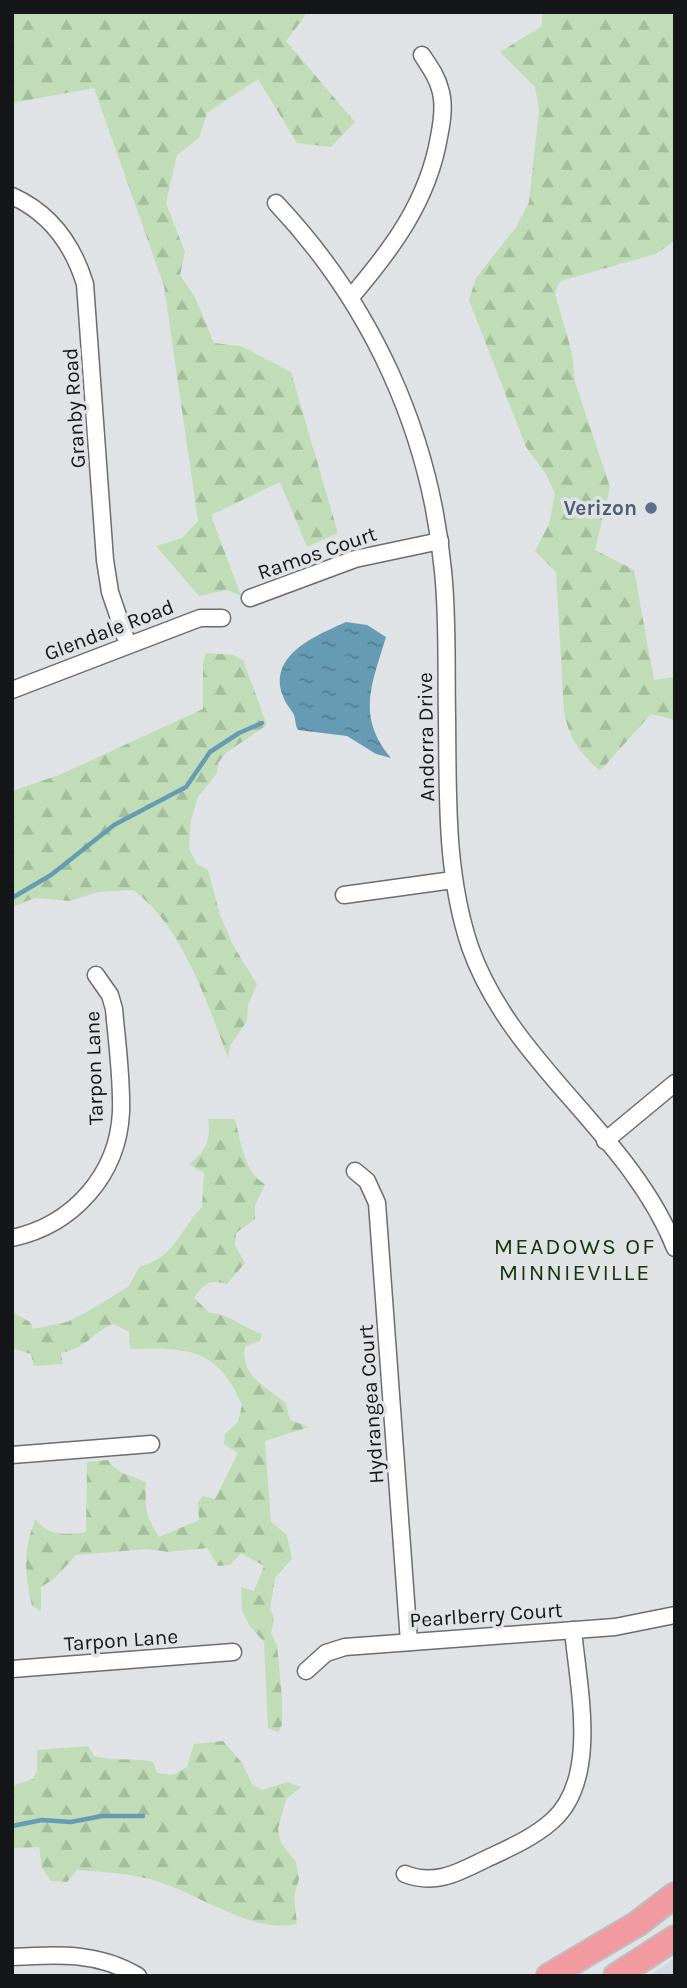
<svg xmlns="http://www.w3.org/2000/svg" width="687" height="1988" viewBox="0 0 687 1988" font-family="Karla,sans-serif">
<defs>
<pattern id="forest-firs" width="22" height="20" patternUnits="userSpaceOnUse" patternTransform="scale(1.75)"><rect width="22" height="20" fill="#c0ddb7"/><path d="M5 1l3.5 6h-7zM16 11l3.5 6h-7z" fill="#a4bd9d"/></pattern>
<pattern id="water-ripples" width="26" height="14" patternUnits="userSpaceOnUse" patternTransform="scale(1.75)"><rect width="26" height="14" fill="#669cb3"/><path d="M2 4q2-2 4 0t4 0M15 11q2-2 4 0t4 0" fill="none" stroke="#537e91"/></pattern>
</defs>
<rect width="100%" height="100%" fill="#e0e3e6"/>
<!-- built -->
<path fill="#d0d8e1" d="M 675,1958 L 675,1976 L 648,1976 L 658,1970 Z"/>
<!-- forest -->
<g fill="url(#forest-firs)">
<path d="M 12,12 L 308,12 L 286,41 L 355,122 L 331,147 L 297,143 L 258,79 L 207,113 L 199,138 L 177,155 L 166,203 L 185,252 L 180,275 L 195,297 L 214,343 L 241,346 L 291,372 L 338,533 L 307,547 L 280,482 L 211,515 L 241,596 L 227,590 L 199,596 L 156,546 L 182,538 L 198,521 L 164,286 L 94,88 L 12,103 Z"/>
<path d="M 542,12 L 675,12 L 675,240 L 656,254 L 560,281 L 555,293 L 572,353 L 575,382 L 610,487 L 595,550 L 634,570 L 654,680 L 675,677 L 675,720 L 651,714 L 600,771 C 580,754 570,739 564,713 L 556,572 L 535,551 L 549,524 L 555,494 L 546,474 L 526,447 L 469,300 L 476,278 L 516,227 L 529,202 L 539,109 L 535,87 L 500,52 L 542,26 Z"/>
<path d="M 206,653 L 233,655 L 243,660 L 267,725 L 227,752 L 218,763 L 217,773 L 198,797 L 191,820 L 189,848 L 196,863 L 208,870 L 220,915 L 233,945 L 257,984 L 248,1005 L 247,1021 L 230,1046 L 228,1058 C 207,1002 182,925 133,890 L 98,892 L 70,901 L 35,898 L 12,907 L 12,791 L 59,775 L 203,709 L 203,662 Z"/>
<path d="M 208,1119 L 235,1119 C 241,1141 244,1173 265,1184 L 255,1206 L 255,1219 L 236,1233 L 235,1245 L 245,1263 L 227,1284 C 210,1279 204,1283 194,1298 L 210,1313 C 228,1313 243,1328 262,1334 L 260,1341 L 245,1346 C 240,1376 265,1386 286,1403 L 290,1420 L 309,1427 L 265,1441 L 271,1522 L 287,1535 L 292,1559 L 275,1578 L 270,1609 L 274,1618 L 271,1633 L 277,1645 L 282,1698 L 282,1725 L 278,1732 L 268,1728 L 264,1642 L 249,1625 L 242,1610 L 241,1587 L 254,1591 L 264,1566 L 241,1553 L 230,1565 L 218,1566 L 207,1548 L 169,1552 L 147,1549 L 76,1555 L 54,1579 L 41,1587 L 41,1611 L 32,1606 C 25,1576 22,1548 36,1519 C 46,1536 68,1535 86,1532 L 87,1462 L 108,1460 C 117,1475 132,1475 146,1482 C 145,1508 145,1514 159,1537 L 199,1520 L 198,1502 L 203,1496 L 215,1499 L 238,1453 L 224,1444 L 225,1434 L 238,1422 L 242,1405 C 218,1348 187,1347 130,1349 L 129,1332 L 114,1324 C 90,1332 91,1347 61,1353 L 63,1364 L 34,1366 L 31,1354 L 12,1348 L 12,1312 L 30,1322 L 33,1329 L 67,1322 L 92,1309 L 129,1286 L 139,1267 C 178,1255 177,1233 202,1207 L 204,1173 L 189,1164 C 206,1152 211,1140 208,1119 Z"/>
<path d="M 223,1741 L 242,1763 L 252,1784 L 262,1790 L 288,1782 L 301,1787 L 286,1799 L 278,1829 L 281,1843 L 296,1862 L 299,1879 L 294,1897 L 297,1924 C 253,1935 196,1892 153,1880 C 128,1873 104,1872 77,1870 L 67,1882 L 51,1881 L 42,1868 L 39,1847 L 12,1848 L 12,1786 L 33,1779 L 37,1771 L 37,1750 L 88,1746 L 94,1756 C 114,1762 132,1757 153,1762 L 157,1773 L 173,1775 L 187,1767 L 194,1744 Z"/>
</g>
<!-- water -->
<path fill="url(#water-ripples)" d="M 346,622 L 367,625 L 386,637 C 372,684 356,716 391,758 L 376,754 L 347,736 L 298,730 C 295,725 296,721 294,715 C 291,709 285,703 283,696 C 267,655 317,635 346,622 Z"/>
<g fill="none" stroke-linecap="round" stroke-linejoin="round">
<!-- stream -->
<g stroke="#669cb3" stroke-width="4.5">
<path d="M 12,898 L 51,875 L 114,825 L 186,787 L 210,752 L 239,733 L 262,723"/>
<path d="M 12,1826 L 42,1820 L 71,1822 L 102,1816 L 143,1816"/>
</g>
<defs>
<g id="minor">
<path d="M 12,196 C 50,213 73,245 85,284 L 105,560 L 110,592 L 128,645"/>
<path d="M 276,203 C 372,305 430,432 443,571 C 448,619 446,668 447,717 C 448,795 445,872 470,947 C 511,1064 630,1134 675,1248"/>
<path d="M 351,297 C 392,249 428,201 439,137 C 442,122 445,104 440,89 C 437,76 429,66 422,55"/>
<path d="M 250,598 L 355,559 L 440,541"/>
<path d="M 12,690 L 200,618 L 222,618"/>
<path d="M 344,895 L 453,880"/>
<path d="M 605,1141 L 675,1083"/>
<path d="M 355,1171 L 367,1181 L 377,1203 L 409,1642"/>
<path d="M 12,1238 C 73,1225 118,1175 121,1112 C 122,1078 117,1043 114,1009 L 110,995 L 96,975"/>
<path d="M 12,1455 L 151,1444"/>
<path d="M 12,1669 L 233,1652"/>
<path d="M 306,1671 L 326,1653 L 345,1647 L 615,1627 L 675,1615"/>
<path d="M 405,1874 C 436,1886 459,1872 486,1859 C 509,1848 533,1838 552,1821 C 600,1779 578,1686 573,1630"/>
<path d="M 12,1957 C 57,1954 98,1952 138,1976"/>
</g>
<g id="primary">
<path d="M 549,1976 L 637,1924 L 675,1895"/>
<path d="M 616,1976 L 675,1938"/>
</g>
</defs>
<!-- minor casing -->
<use href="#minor" stroke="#6b6d70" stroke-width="19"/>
<!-- primary casing -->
<use href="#primary" stroke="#bdbebe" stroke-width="28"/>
<!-- minor -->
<use href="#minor" stroke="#fff" stroke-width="16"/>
<!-- primary -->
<use href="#primary" stroke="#f19ba0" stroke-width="24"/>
</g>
<!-- markers -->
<circle fill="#5c6f8a" stroke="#e0e3e6" stroke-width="2.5" cx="651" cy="508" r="7"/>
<g text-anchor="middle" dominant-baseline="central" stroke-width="7" stroke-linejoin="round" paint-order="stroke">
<!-- street labels -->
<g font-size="21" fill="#151617" stroke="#e0e3e6">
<text transform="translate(74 408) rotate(-94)">Granby Road</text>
<text transform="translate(317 553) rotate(-19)">Ramos Court</text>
<text transform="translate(109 630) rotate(-21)">Glendale Road</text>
<text transform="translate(426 737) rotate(-91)">Andorra Drive</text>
<text transform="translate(94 1068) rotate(-92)">Tarpon Lane</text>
<text transform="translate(371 1404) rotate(-94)">Hydrangea Court</text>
<text transform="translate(486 1615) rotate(-4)">Pearlberry Court</text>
<text transform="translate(121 1640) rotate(-4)">Tarpon Lane</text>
</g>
<!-- service labels -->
<g font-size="21" font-weight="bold" fill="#4e5e75" stroke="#e0e3e6" text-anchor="end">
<text x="637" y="508">Verizon</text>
</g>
<!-- neighbourhood labels -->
<g font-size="23" letter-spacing="2" fill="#153508" stroke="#e0e3e6">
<text x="575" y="1246">MEADOWS OF<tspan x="575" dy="26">MINNIEVILLE</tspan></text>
</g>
</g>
<!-- border -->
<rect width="687" height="1988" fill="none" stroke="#151617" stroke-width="28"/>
</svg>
